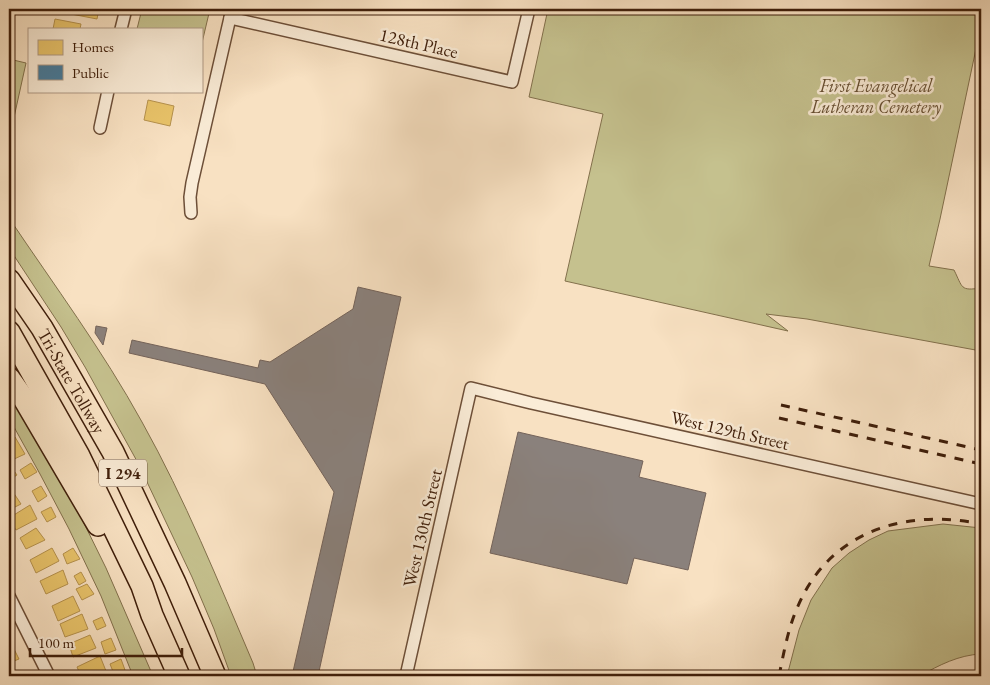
<svg xmlns="http://www.w3.org/2000/svg" width="990" height="685" viewBox="0 0 990 685" font-family="'EB Garamond',serif">
<rect width="100%" height="100%" fill="#f8e1c2"/>
<filter id="stains"><feTurbulence type="fractalNoise" baseFrequency=".004" numOctaves="4"/><feColorMatrix values="0 0 0 0 .2 0 0 0 0 .09 0 0 0 0 .02 0 0 0 .5 -.17"/></filter>
<radialGradient id="worn" r=".72"><stop offset=".6" stop-color="#630" stop-opacity="0"/><stop offset="1" stop-color="#630" stop-opacity=".3"/></radialGradient>
<!-- green -->
<g fill="#c5c18e" stroke="#82704c">
<path d="M 142,9 L 210,9 L 201,47 L 201,29 L 137,29 Z"/>
<path d="M 548,9 L 981,9 L 981,25 L 940,219 L 929,266 L 954,270 C 963,288 960,291 981,288 L 981,351 L 807,319 L 766,314 L 788,331 L 565,281 L 603,114 L 529,97 Z"/>
<path d="M 9,59 L 26,63 L 9,140 Z"/>
<path d="M 9,218 C 54,285 103,351 142,422 C 185,499 218,581 253,663 L 257,676 L 231,676 L 214,629 L 192,577 L 138,463 L 85,367 L 61,327 L 9,248 Z"/>
<path d="M 9,392 L 75,505 L 106,568 L 153,676 L 133,676 L 101,596 L 69,529 L 40,474 L 9,418 Z"/>
<path d="M 943,524 L 981,528 L 981,654 C 959,655 939,665 920,676 L 787,676 L 799,630 L 811,600 L 832,568 L 849,553 L 869,540 L 888,531 Z"/>
</g>
<!-- homes -->
<g fill="#e9c46a" stroke="#b6924d">
<path d="M 72,9 L 99,9 L 97,19 L 71,14 Z"/>
<path d="M 55,19 L 81,24 L 80,29 L 53,29 Z"/>
<path d="M 148,100 L 174,106 L 170,126 L 144,120 Z"/>
<path d="M 15,437 L 25,454 L 12,460 L 9,454 L 9,441 Z"/>
<path d="M 31,463 L 37,472 L 25,479 L 20,470 Z"/>
<path d="M 9,464 L 17,475 L 9,480 Z"/>
<path d="M 41,486 L 47,496 L 38,502 L 32,491 Z"/>
<path d="M 11,489 L 21,504 L 9,510 L 9,491 Z"/>
<path d="M 30,505 L 37,519 L 16,530 L 9,518 Z"/>
<path d="M 51,507 L 56,517 L 47,522 L 41,512 Z"/>
<path d="M 36,528 L 45,540 L 26,549 L 20,538 Z"/>
<path d="M 52,548 L 59,561 L 36,573 L 30,560 Z"/>
<path d="M 73,548 L 80,559 L 67,564 L 63,554 Z"/>
<path d="M 63,570 L 68,584 L 46,594 L 40,581 Z"/>
<path d="M 81,572 L 86,581 L 79,585 L 74,576 Z"/>
<path d="M 87,584 L 94,594 L 82,600 L 76,589 Z"/>
<path d="M 73,596 L 80,611 L 58,621 L 52,606 Z"/>
<path d="M 82,614 L 88,629 L 65,637 L 60,624 Z"/>
<path d="M 102,617 L 106,626 L 97,630 L 93,621 Z"/>
<path d="M 90,635 L 96,648 L 73,657 L 69,644 Z"/>
<path d="M 111,638 L 116,650 L 105,654 L 101,642 Z"/>
<path d="M 12,645 L 19,659 L 9,663 L 9,646 Z"/>
<path d="M 100,656 L 106,671 L 94,676 L 81,676 L 77,667 Z"/>
<path d="M 121,659 L 125,670 L 114,674 L 110,664 Z"/>
</g>
<!-- public -->
<path fill="#457b9d" stroke="#435f71" d="M 9,9 L 16,9 L 9,41 Z"/>
<!-- industry -->
<g fill="#8a817c" stroke="#74635a">
<path d="M 358,287 L 401,297 L 318,676 L 292,676 L 334,492 L 265,384 L 129,353 L 132,340 L 258,368 L 260,360 L 270,362 L 353,309 Z"/>
<path d="M 96,326 L 107,328 L 103,345 L 95,333 Z"/>
<path d="M 518,432 L 643,461 L 639,477 L 706,493 L 688,570 L 634,558 L 627,584 L 490,553 Z"/>
</g>
<g fill="none" stroke-linecap="round" stroke-linejoin="round">
<defs>
<g id="street">
<path d="M 230,18 L 512,82 L 529,9"/>
<path d="M 121,29 L 126,9"/>
<path d="M 100,128 L 108,91"/>
<path d="M 191,213 L 190,197 L 192,183 L 232,9"/>
<path d="M 9,596 L 49,676"/>
<path d="M 406,676 L 471,388 L 531,403 L 981,504"/>
</g>
<g id="highway">
<path id="s1" d="M 9,280 L 42,328 L 113,452 L 175,583 L 215,676"/>
<path d="M 9,332 L 79,456 L 142,586 L 152,615 L 179,676"/>
<path d="M 9,378 L 24,399 L 98,525"/>
</g>
</defs>
<!-- street casing -->
<use href="#street" stroke="#6d4f38" stroke-width="14"/>
<!-- highway casing -->
<use href="#highway" stroke="#3f1e0a" stroke-width="24"/>
<!-- street -->
<use href="#street" stroke="#faecd7" stroke-width="11"/>
<!-- highway -->
<use href="#highway" stroke="#f8e1c2" stroke-width="21"/>
<!-- rail -->
<g stroke="#3f1e0a" stroke-width="3" stroke-dasharray="9 9" stroke-linecap="butt">
<path d="M 781,405 L 981,450"/>
<path d="M 779,418 L 981,464"/>
<path d="M 779,676 C 784,652 788,628 798,606 C 830,531 906,508 981,524"/>
</g>
</g>
<g text-anchor="middle" dominant-baseline="central" stroke-width="5" stroke-linejoin="round" paint-order="stroke">
<!-- shield labels -->
<rect fill="#faecd7" stroke="#775c48" stroke-width="1" x="99" y="459.5" width="48" height="27" rx="4"/>
<g font-size="16" font-weight="bold" fill="#3f1e0a">
<text x="123" y="473">I 294</text>
</g>
<!-- street labels -->
<g font-size="18" fill="#3f1e0a" stroke="#faecd7">
<text transform="translate(419 43) rotate(13)">128th Place</text>
<text stroke="none"><textPath href="#s1" startOffset="119">Tri-State Tollway</textPath></text>
<text transform="translate(730 430) rotate(13)">West 129th Street</text>
<text transform="translate(422 528) rotate(-77)">West 130th Street</text>
</g>
<!-- park labels -->
<g font-size="18" font-style="italic" fill="#674f32" stroke="#faecd7">
<text x="876" y="85">First Evangelical<tspan x="876" dy="21">Lutheran Cemetery</tspan></text>
</g>
</g>
<!-- margin -->
<rect width="990" height="685" fill="none" stroke="#f8e1c2" stroke-width="30"/>
<rect x="10" y="10" width="970" height="665" fill="none" stroke="#3f1e0a" stroke-width="2.5"/>
<rect x="15" y="15" width="960" height="655" fill="none" stroke="#3f1e0a"/>
<!-- legend -->
<rect x="28" y="28" width="175" height="65" fill="#faecd7" stroke="#af9a85"/>
<rect x="38" y="40" width="25" height="15" fill="#e9c46a" stroke="#af9a85"/>
<text x="72" y="52" font-size="15" fill="#3f1e0a">Homes</text>
<rect x="38" y="65" width="25" height="15" fill="#457b9d" stroke="#af9a85"/>
<text x="72" y="78" font-size="15" fill="#3f1e0a">Public</text>
<!-- scale -->
<path d="M30 648v8h152v-8" fill="none" stroke="#3f1e0a" stroke-width="2.5"/>
<text x="38" y="648" font-size="15" fill="#3f1e0a" stroke="#faecd7" stroke-width="4" paint-order="stroke">100 m</text>
<rect width="100%" height="100%" filter="url(#stains)"/>
<rect width="100%" height="100%" fill="url(#worn)"/>
</svg>
